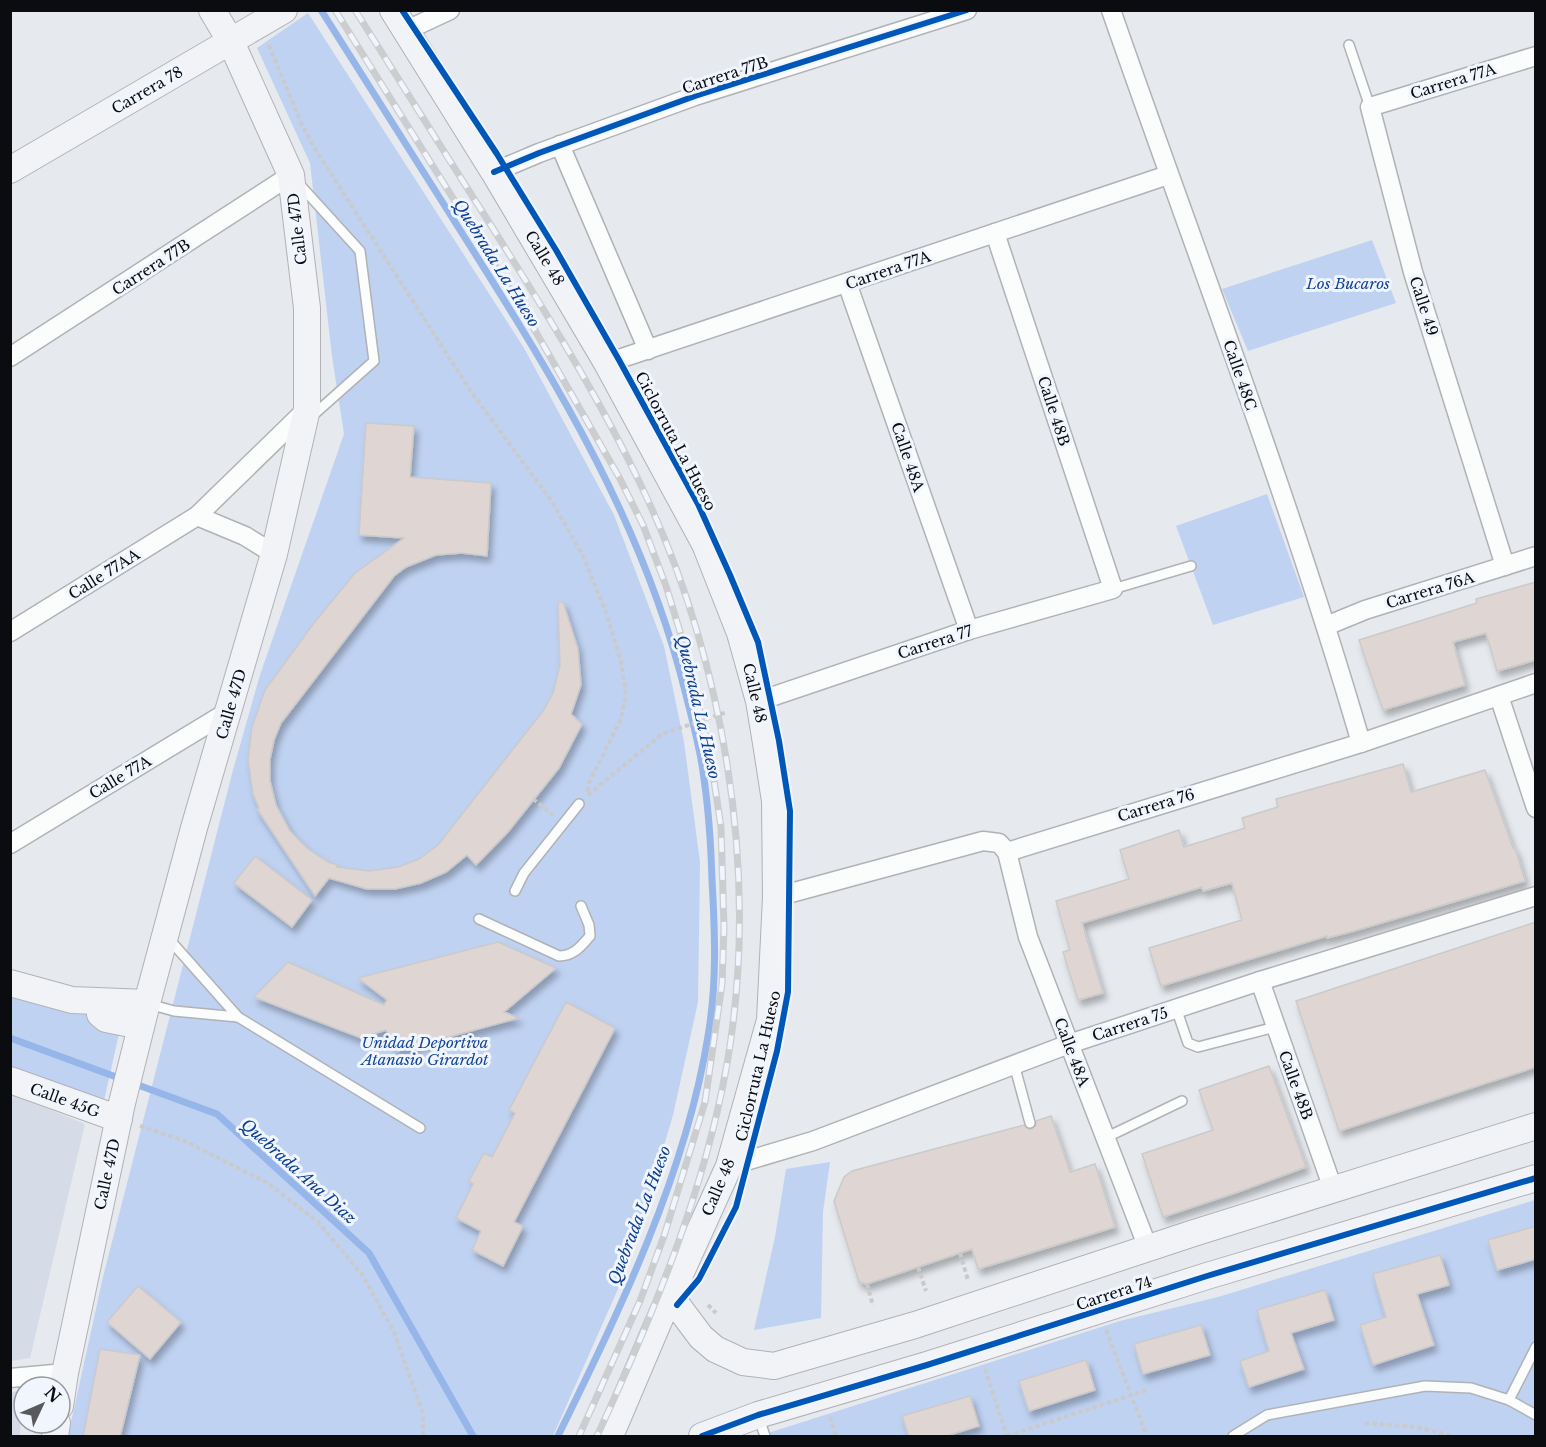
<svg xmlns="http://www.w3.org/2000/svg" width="1546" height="1447" viewBox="0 0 1546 1447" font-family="'Libre Baskerville',serif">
<defs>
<filter id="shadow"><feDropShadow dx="3.5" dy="6" stdDeviation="3" flood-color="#0004"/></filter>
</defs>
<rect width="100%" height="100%" fill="#e6e9ee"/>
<!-- built -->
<g fill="#d6dce7">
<path d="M 10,1093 L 85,1124 L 30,1358 L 11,1361 Z"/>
<path d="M 22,1391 L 20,1436 L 11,1436 L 11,1392 Z"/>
</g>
<!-- green -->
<g fill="#bfd2f2">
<path d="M 308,13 L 524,348 L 614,515 L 664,646 L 684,742 L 700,862 L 698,1002 L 673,1115 L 629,1264 L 553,1436 L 68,1436 L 103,1277 L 233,770 L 260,675 L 344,434 L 332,356 L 310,163 L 257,48 Z"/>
<path d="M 1372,240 L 1396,303 L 1248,351 L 1222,289 Z"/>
<path d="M 1267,494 L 1304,597 L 1213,625 L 1176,526 Z"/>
<path d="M 10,991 L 121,1025 L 103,1105 L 11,1067 Z"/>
<path d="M 830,1162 L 823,1212 L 821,1318 L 754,1330 L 775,1237 L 786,1169 Z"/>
<path d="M 1535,1200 L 1535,1436 L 759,1436 L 1120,1321 L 1218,1297 Z"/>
</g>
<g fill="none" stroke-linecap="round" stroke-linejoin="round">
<!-- stream -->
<g stroke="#96b6ea" stroke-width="7">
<path d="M 321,10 C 370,87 418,164 467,241 C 559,386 645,527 686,695 C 693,723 701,751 704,779 C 709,813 711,847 712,880 C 715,933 717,984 708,1036 C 686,1174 619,1312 558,1436"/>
<path d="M 10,1038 L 217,1114 L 369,1253 L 473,1436"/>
</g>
</g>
<!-- building -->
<g fill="#dfd6d3" stroke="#cbcacb" stroke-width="1.5" filter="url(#shadow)">
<path d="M 366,423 L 414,426 L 410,477 L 491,483 L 487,556 L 462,553 L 436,555 L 406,567 L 394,576 L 281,723 L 274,740 L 270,759 L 270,781 L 276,805 L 290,831 L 308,849 L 328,862 L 338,865 L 337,867 L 369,871 L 398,867 L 419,859 L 438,845 L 543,711 L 553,693 L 560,665 L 558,602 L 563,602 L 578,649 L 581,685 L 571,714 L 582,724 L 559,768 L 508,832 L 476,865 L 467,855 L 446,872 L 421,883 L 395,889 L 367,889 L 329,878 L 315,896 L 257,809 L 259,808 L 253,794 L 248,760 L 252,727 L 265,690 L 314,623 L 355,573 L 404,538 L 359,535 Z"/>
<path d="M 1536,582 L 1536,660 L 1497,671 L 1486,633 L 1453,642 L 1465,685 L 1383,710 L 1359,640 L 1477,603 L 1476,599 Z"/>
<path d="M 1403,764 L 1411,792 L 1485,770 L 1513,848 L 1515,848 L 1525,881 L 1354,931 L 1327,938 L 1327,936 L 1161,986 L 1149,948 L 1242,920 L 1232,883 L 1203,891 L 1202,887 L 1082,923 L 1103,993 L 1078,1000 L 1063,952 L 1070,950 L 1056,901 L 1129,879 L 1120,850 L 1179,830 L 1184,847 L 1245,828 L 1242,818 L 1278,807 L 1276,799 Z"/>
<path d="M 255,856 L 312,900 L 292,927 L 234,883 Z"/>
<path d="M 1536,922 L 1536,1067 L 1339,1131 L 1296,1001 Z"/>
<path d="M 498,942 L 556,968 L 504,1012 L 519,1018 L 397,1051 L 386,1030 L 361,1038 L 254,997 L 288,962 L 384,1005 L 387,1000 L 358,978 Z"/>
<path d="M 566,1002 L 615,1028 L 514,1222 L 523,1226 L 503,1266 L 472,1250 L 481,1231 L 456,1218 L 473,1184 L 469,1181 L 484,1153 L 492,1157 L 515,1113 L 509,1110 Z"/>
<path d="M 1269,1066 L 1306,1167 L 1238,1192 L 1163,1217 L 1142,1154 L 1213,1130 L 1199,1090 Z"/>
<path d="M 1051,1116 L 1070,1172 L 1095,1164 L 1115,1227 L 978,1269 L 972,1249 L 867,1284 L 859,1282 L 834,1201 L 844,1177 L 852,1171 L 1024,1125 L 1028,1129 L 1032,1129 L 1036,1125 L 1036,1121 Z"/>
<path d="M 1536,1226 L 1536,1259 L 1497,1270 L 1488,1240 Z"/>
<path d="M 1440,1255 L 1449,1285 L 1417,1294 L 1434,1345 L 1373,1365 L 1360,1325 L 1386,1317 L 1373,1274 Z"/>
<path d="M 138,1286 L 181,1322 L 150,1359 L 107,1322 Z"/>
<path d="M 1325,1290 L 1334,1320 L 1291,1333 L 1304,1369 L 1249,1387 L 1240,1361 L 1269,1351 L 1257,1310 Z"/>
<path d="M 1201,1325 L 1210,1355 L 1143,1374 L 1134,1344 Z"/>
<path d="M 100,1349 L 140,1355 L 120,1437 L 83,1437 Z"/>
<path d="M 1086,1360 L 1095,1390 L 1029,1411 L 1019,1381 Z"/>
<path d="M 970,1396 L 979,1426 L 943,1437 L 909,1437 L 902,1416 Z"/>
</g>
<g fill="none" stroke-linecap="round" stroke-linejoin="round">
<defs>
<g id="lane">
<path d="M 1349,45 L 1370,107"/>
<path d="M 299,184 L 360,251 L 374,361 L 311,417"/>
<path d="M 1113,589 L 1191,566"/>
<path d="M 515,891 L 524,873 L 579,804"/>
<path d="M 479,919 L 559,956 C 574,956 581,946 590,936 L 589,925 L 581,906"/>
<path d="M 168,938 L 238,1017 L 420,1128"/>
<path d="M 149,1004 L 174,1011 L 238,1017"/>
<path d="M 1176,1008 L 1188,1043 L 1198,1047 L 1275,1027"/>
<path d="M 1014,1064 L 1030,1123"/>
<path d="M 1105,1138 L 1182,1101"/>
<path d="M 1509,1400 L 1536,1347"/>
<path d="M 758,1416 L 765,1436"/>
<path d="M 1233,1436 L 1267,1415 L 1425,1386 L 1471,1388 L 1509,1400 L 1536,1415"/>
</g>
<g id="street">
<path d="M 1111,10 C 1196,254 1289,495 1361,743"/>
<path d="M 405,31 L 450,10"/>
<path d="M 560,145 L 648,350"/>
<path d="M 494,172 L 539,153 L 695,96 L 967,10"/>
<path d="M 847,283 L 969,630"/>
<path d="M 10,357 L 291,175"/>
<path d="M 607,363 L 1168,175"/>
<path d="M 197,516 L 245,536 L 274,554"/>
<path d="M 1505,566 L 1413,272 L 1370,107 L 1536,56"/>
<path d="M 1326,626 L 1365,610 L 1536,556"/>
<path d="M 10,632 L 197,516 L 307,409"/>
<path d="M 1499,696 L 1536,808"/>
<path d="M 759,701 L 969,630 L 1113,589 L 995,233"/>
<path d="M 10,844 L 229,711"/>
<path d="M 1007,852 L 1028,937 L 1148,1248"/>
<path d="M 776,897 L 983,841 L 999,843 L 1007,852 L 1361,743 L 1536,683"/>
<path d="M 1260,981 L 1333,1189"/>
<path d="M 729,1166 L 813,1141 L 1069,1044 L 1260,981 L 1536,896"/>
<path d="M 10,1378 L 65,1373"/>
</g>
<g id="secondary">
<path d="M 393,10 L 494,172 L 607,363 L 705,544 L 740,633 L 759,701 L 766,743 L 775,801 L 776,897 L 770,1020 L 729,1166 L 658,1323 L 610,1436"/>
<path d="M 10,170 L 284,10"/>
<path d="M 10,983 L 72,1000 L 147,1003"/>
<path d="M 99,1003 L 100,1014 L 106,1019 L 141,1026"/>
<path d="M 10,1080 L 119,1119"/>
<path d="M 674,1287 L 677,1305 L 701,1337 L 715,1349 L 743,1362 L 774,1366 L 915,1325 L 1194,1233 L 1536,1126"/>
<path d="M 60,1406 L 65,1373 L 122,1103 L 147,1003 L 194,828 L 274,554 L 307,409 L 307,308 L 291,175 L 231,42 L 212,10"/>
<path d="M 55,1436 L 57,1423"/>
<path d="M 702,1436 L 758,1415 L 927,1365 L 1207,1276 L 1536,1178"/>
</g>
</defs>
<!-- lane casing -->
<use href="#lane" stroke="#b0b2b6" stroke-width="12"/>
<!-- street casing -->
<use href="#street" stroke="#b0b2b6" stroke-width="21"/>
<!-- secondary casing -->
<use href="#secondary" stroke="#b0b2b6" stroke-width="28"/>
<!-- path -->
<g stroke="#cacacc" stroke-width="4" stroke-dasharray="4.5 3" stroke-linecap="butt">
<path d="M 269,45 L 302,125 L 317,152 L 472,393 L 553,503 L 584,558 L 607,615 L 621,662 L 626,695 L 621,719 L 589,783 L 587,793"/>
<path d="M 588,795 L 662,734 L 727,712"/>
<path d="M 533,799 L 553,815"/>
<path d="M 140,1126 L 185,1141 L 266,1182 L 318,1222 L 363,1276 L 394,1332 L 423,1414 L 423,1436"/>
<path d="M 960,1253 L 968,1280"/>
<path d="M 918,1267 L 926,1291"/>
<path d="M 867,1284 L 873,1306"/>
<path d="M 708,1305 L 716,1313"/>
<path d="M 1106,1330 L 1147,1436"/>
<path d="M 985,1369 L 1007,1436"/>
<path d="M 830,1417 L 836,1436"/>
<path d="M 1365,1423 L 1417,1427 L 1452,1436"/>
<path d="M 1007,1436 L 1147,1390"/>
</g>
<!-- lane -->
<use href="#lane" stroke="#fbfcfc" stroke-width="9"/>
<!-- street -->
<use href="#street" stroke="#fbfcfc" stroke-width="18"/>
<!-- secondary -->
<use href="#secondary" stroke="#f1f3f6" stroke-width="26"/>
<defs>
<g id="rail">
<path d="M 335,10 L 525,313 L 619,477 L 643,525 L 666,586 L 685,648 L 710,754 L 721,827 L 724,927 L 722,984 L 705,1102 L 664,1236 L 640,1301 L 579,1436"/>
<path d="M 355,10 C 401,83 446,155 492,227 C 543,308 594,389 636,475 C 723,652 761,869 727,1064 C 704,1194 652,1317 597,1436"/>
</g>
</defs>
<!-- rail casing -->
<use href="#rail" stroke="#cccdcf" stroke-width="7"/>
<!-- rail -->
<use href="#rail" stroke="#f1f6fe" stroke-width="4.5" stroke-dasharray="14" stroke-linecap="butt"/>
<defs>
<g id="cycleway">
<path d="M 402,10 L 497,154 L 556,250 L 619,360 L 698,504 L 730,575 L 758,642 L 779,741 L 790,811 L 788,992 L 777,1051 L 736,1207 L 699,1279 L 677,1305"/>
<path d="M 494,172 L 539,153 L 695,96 L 967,10"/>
<path d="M 702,1436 L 758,1415 L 927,1365 L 1207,1276 L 1536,1178"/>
</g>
</defs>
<!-- cycleway casing -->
<use href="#cycleway" stroke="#f1f6fe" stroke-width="10"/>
<!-- cycleway -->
<use href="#cycleway" stroke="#0057b8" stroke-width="6"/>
</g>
<g text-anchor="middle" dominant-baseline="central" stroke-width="6" stroke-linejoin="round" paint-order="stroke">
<!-- street labels -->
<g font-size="15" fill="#0a0c0f" stroke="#f1f6fe">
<text transform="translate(725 75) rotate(-18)">Carrera 77B</text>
<text transform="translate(1453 81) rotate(-17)">Carrera 77A</text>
<text transform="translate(147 90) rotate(-30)">Carrera 78</text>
<text transform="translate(297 229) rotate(-97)">Calle 47D</text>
<text transform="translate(545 258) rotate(59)">Calle 48</text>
<text transform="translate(151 267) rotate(-33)">Carrera 77B</text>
<text transform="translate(888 270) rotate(-19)">Carrera 77A</text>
<text transform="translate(1424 306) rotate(72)">Calle 49</text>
<text transform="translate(1240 375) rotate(71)">Calle 48C</text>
<text transform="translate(1054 411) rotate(72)">Calle 48B</text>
<text transform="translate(676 441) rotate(62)">Ciclorruta La Hueso</text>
<text transform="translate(908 457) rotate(71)">Calle 48A</text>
<text transform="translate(104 574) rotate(-32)">Calle 77AA</text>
<text transform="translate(1430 590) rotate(-17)">Carrera 76A</text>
<text transform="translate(935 642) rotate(-18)">Carrera 77</text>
<text transform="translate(755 693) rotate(77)">Calle 48</text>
<text transform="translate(231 704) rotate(-74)">Calle 47D</text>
<text transform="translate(120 777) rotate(-31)">Calle 77A</text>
<text transform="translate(1156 805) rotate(-17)">Carrera 76</text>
<text transform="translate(1130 1024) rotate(-18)">Carrera 75</text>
<text transform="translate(1072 1052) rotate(69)">Calle 48A</text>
<text transform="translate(758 1066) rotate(-77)">Ciclorruta La Hueso</text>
<text transform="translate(1296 1085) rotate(70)">Calle 48B</text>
<text transform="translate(65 1100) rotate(20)">Calle 45G</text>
<text transform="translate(107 1174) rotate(-78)">Calle 47D</text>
<text transform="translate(718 1187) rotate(-67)">Calle 48</text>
<text transform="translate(1114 1293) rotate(-18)">Carrera 74</text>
</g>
<!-- park labels -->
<g font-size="15" font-style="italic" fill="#124498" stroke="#f1f6fe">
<text x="1348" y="283">Los Bucaros</text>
<text x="425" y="1042">Unidad Deportiva<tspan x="425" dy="17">Atanasio Girardot</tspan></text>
</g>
<!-- water labels -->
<g font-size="16" font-style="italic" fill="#0c3e92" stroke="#f1f6fe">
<text transform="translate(497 263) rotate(58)">Quebrada La Hueso</text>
<text transform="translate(699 707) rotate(77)">Quebrada La Hueso</text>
<text transform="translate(299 1171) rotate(42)">Quebrada Ana Diaz</text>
<text transform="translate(639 1215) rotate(-69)">Quebrada La Hueso</text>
</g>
</g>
<!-- border -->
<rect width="1546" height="1447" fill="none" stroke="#0a0c0f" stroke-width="24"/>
<!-- north arrow -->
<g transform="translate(42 1405) rotate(46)"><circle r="28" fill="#f1f6fe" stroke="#95989e" stroke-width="1.5"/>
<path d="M0-4.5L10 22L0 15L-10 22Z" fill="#57595d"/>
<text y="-9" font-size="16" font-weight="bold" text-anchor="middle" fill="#0a0c0f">N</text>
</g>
</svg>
